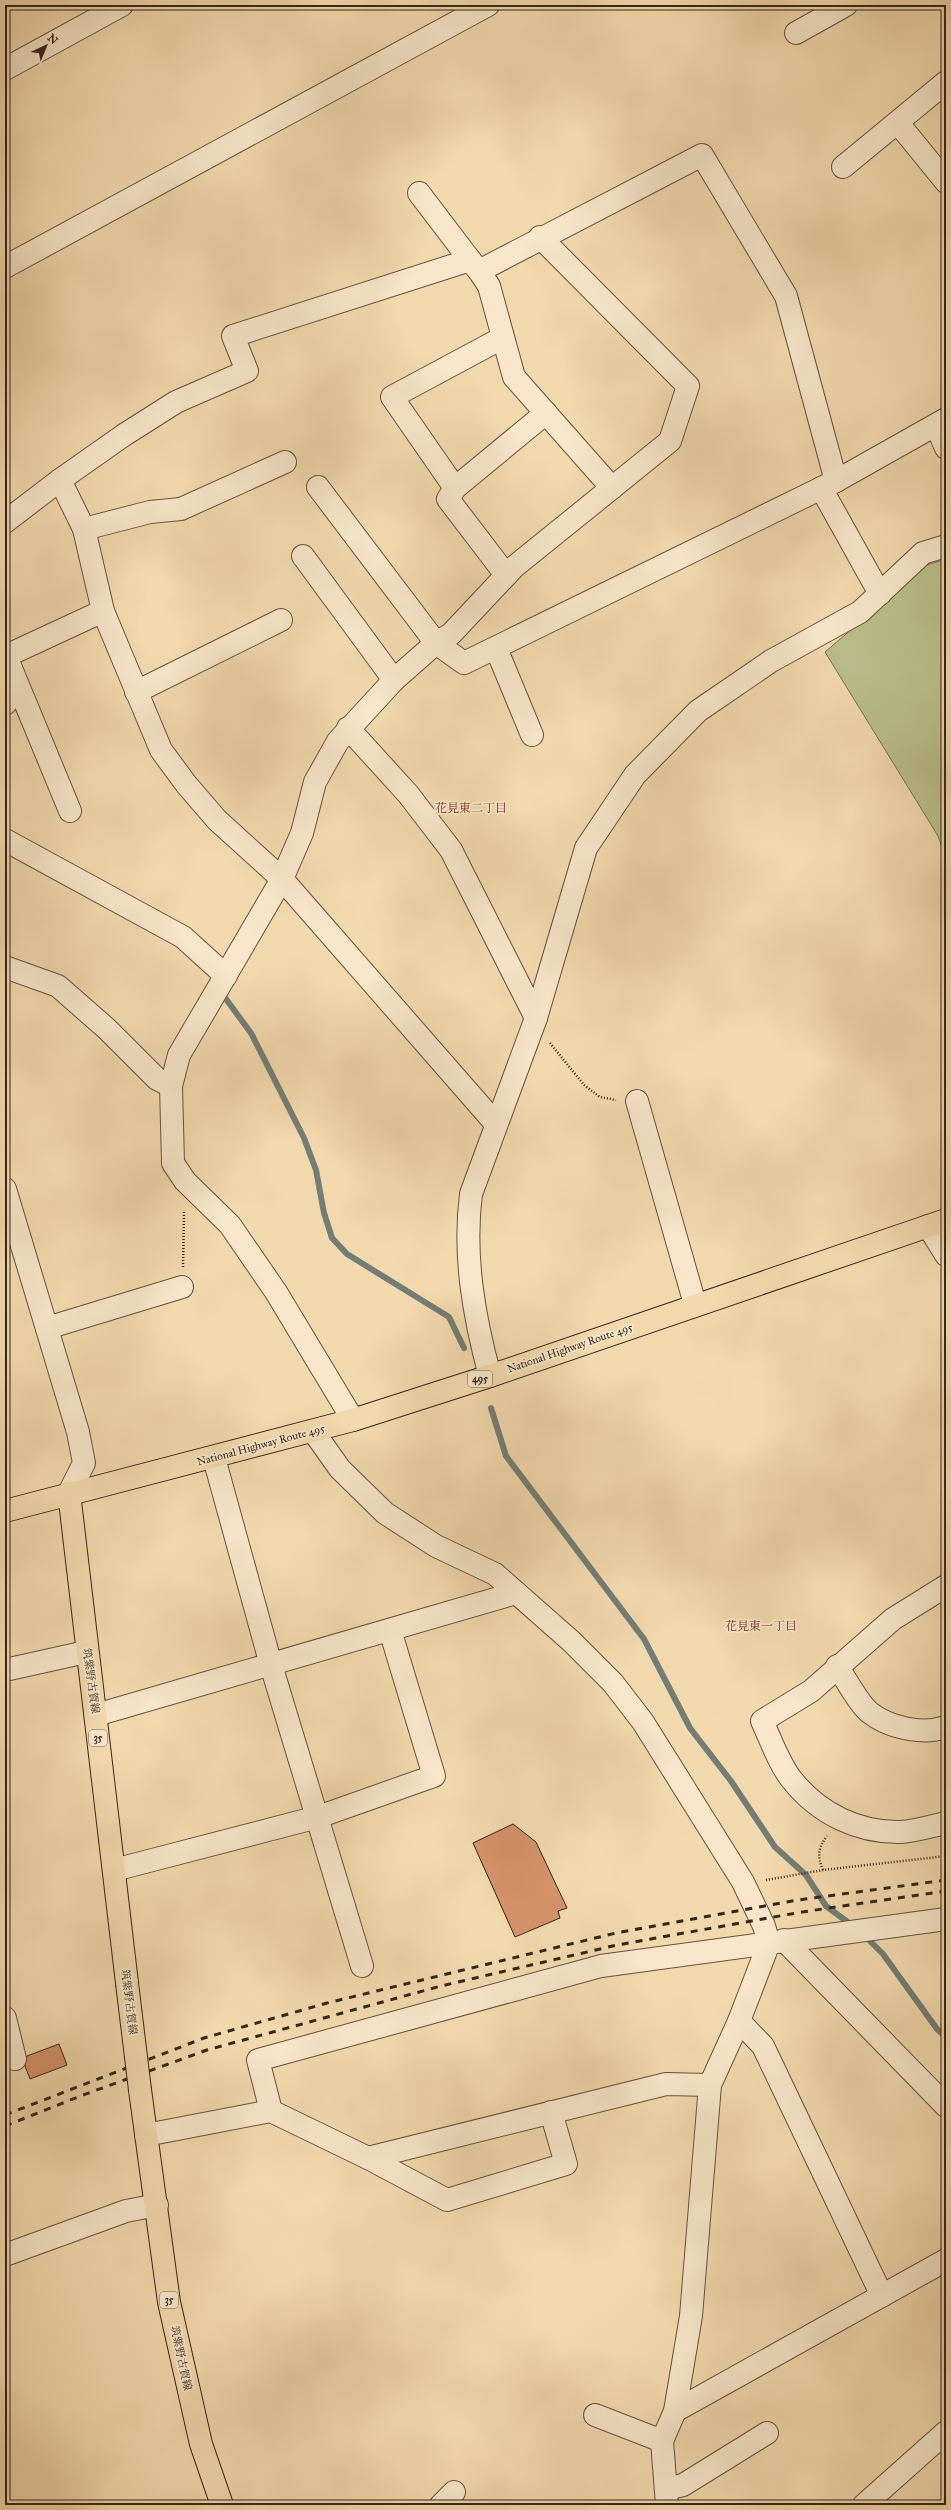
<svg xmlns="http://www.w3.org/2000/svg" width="951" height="2510" viewBox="0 0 951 2510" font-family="'IM FELL Great Primer','Noto Serif JP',serif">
<rect width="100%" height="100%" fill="#f2d9ad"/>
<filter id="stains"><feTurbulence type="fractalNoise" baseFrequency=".005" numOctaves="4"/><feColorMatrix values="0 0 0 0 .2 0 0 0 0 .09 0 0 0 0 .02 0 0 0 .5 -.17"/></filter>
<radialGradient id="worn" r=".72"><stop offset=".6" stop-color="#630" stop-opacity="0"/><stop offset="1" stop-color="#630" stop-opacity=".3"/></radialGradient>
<!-- green -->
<path fill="#babf8a" stroke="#787252" d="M 946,559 L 946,858 L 938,836 L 825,652 L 927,565 Z"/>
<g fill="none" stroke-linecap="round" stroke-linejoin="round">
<!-- stream -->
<g stroke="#747d74" stroke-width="6">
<path d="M 223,995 L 251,1033 L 304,1138 L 316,1170 L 324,1213 L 332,1238 L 347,1254 L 449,1317 L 464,1348"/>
<path d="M 491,1408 L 506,1456 L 644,1639 L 690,1728 L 731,1781 L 775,1847 L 806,1875 L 826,1906 L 853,1926"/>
<path d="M 865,1936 L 883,1954 L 937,2029 L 946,2037"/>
</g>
</g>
<!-- building -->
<g fill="#d5936b" stroke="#372419">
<path d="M 513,1824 L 536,1842 L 567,1908 L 558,1911 L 560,1918 L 515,1937 L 473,1843 Z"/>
<path d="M 59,2044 L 67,2065 L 30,2079 L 25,2066 L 27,2056 Z"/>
</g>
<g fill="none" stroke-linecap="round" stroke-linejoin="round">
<defs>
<g id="minor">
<path d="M 796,33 L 846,5"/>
<path d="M 5,69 L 122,5"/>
<path d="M 898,123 L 946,182"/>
<path d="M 843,167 L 946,82"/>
<path d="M 419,193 L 470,260"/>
<path d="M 5,267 L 488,5"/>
<path d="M 502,338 L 392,397 L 455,488 L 546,413"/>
<path d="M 936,425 L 946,448"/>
<path d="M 60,480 L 124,435 L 176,402 L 247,371 L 233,336 L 470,260 L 479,271"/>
<path d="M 318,487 L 436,643 L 464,663 L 836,481 L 946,419"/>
<path d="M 455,488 L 448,499 L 506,575"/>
<path d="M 612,488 L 514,377 L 489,286 L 479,271 L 702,155 L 786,296 L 836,481"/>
<path d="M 821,488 L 880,594"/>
<path d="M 5,522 L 60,480 L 84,529 L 103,611 L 161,750 L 186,784 L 217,820 L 282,879 L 496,1124"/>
<path d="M 84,529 L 150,512 L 181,509 L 285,462"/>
<path d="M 303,556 L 394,680"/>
<path d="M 496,648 L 532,735"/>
<path d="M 136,692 L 281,620"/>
<path d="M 5,704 L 18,687"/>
<path d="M 348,728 L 408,794 L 451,850 L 536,1018"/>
<path d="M 70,811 L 6,656 L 103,611"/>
<path d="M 5,840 L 183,937 L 226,976"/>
<path d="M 5,967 L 58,986 L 107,1029 L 157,1079 L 171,1086"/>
<path d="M 637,1101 L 695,1304"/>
<path d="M 5,1189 L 78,1432 L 84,1463 L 69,1493"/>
<path d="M 928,1226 L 946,1255"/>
<path d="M 47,1328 L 182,1287"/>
<path d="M 490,1376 C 474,1317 463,1255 471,1194 L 536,1018 L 586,848 L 635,775 L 698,711 L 771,661 L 860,612 L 923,553 L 946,546"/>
<path d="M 353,1420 L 276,1292 L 230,1225 L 185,1181 L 173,1163 L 171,1086 L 179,1055 L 282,879 L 302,833 L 315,782 L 338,741 L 394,680 L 436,643 L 451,634 L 514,567 L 670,441 L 688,386 L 540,237"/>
<path d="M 313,1431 L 340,1469 L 385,1513 L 436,1546 L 495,1574 L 571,1641 L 613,1683 L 643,1722 L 743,1882 L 764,1926 L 769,1943 L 739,2021 L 710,2085 L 691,2316 L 675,2411 L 662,2441 L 667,2505"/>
<path d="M 214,1458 L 271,1665 L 362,1966"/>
<path d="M 946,1586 L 893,1619 L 811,1691 L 762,1721 C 771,1740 779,1764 792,1780 C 819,1814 859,1833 901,1832 C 916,1831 932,1826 946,1823"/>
<path d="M 837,1666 C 846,1679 858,1703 869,1712 C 889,1728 922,1735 946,1727"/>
<path d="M 5,1670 L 86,1652"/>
<path d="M 96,1715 L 516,1593"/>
<path d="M 114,1870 L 318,1817 L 434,1776 L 390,1630"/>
<path d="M 784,1940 L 946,2106"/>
<path d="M 5,2018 L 15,2059"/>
<path d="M 739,2021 L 763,2046 L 882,2296"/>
<path d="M 710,2085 L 666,2084 L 368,2158 L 271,2111 L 258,2060 L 601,1966 L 946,1919"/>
<path d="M 146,2135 L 271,2111"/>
<path d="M 368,2158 L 447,2200 L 566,2164 L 551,2112"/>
<path d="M 5,2255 L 126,2211 L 157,2205"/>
<path d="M 675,2411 L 946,2260"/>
<path d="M 595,2415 L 662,2441"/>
<path d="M 666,2489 L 683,2485 L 767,2433"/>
<path d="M 441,2505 L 454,2492"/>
<path d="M 864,2505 L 946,2432"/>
</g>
<g id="primary">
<path d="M 69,1493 L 127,1983"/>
<path d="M 140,2090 L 169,2302 L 201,2444 L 222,2505"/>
</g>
<path id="trunk" d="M 5,1511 L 353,1420 L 490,1376 L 946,1220"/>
</defs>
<!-- minor casing -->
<use href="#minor" stroke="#66513e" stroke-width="24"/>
<!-- primary casing -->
<use href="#primary" stroke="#372419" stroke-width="24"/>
<!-- trunk casing -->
<use href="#trunk" stroke="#372419" stroke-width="24"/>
<!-- path -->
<g stroke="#372419" stroke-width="2.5" stroke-dasharray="1 2" stroke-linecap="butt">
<path d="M 550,1043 L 584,1085 L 600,1097 L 616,1100"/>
<path d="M 183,1267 L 184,1212"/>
<path d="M 823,1870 C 817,1856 818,1848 827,1836"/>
<path d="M 766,1880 L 823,1870 L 946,1856"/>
</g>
<!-- minor -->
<use href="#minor" stroke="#f7e6ca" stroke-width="22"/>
<!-- primary -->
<use href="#primary" stroke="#f2d9ad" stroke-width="22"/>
<!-- trunk -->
<use href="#trunk" stroke="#f2d9ad" stroke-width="22"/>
<!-- rail -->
<g stroke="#372419" stroke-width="3" stroke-dasharray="7 7" stroke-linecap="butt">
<path d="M 5,2115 L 204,2038 L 327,2003 L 616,1933 L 798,1900 L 946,1880"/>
<path d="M 5,2126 L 83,2095 L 207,2050 L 441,1986 L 617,1945 L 802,1912 L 946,1891"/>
</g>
<defs>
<path id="primary-bridge" d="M 127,1983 L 140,2090"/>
</defs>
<!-- primary-bridge casing -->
<use href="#primary-bridge" stroke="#372419" stroke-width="24" stroke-linecap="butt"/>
<!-- primary-bridge -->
<use href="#primary-bridge" stroke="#f2d9ad" stroke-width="22"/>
</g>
<g text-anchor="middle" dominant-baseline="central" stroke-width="3.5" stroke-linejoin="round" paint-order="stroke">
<!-- shield labels -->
<g fill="#f7e6ca" stroke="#715e4e" stroke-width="1">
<rect x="468" y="1371" width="24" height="16" rx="3"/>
<rect x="89" y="1730" width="18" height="16" rx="3"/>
<rect x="160" y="2292" width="18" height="16" rx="3"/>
</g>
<g font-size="10" font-weight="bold" fill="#372419">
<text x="480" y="1379">495</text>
<text x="98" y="1738">35</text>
<text x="169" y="2300">35</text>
</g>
<!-- street labels -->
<g font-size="11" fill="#372419" stroke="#f7e6ca">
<text transform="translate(570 1348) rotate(-19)">National Highway Route 495</text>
<text transform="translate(261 1445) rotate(-15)">National Highway Route 495</text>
<text transform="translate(91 1681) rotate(82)">筑紫野古賀線</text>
<text transform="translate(129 2002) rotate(83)">筑紫野古賀線</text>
<text transform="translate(181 2358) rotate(78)">筑紫野古賀線</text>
</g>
<!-- neighbourhood labels -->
<g font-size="12" fill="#7a1f14" stroke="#f7e6ca">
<text x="471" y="808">花見東二丁目</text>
<text x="761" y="1626">花見東一丁目</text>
</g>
</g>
<!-- margin -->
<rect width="951" height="2510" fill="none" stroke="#f2d9ad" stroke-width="20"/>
<rect x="6" y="6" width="939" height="2498" fill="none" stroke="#372419" stroke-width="2"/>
<rect x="10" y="10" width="931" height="2490" fill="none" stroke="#372419"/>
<!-- north arrow -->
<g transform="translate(46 46) rotate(44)" stroke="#f7e6ca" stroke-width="3" paint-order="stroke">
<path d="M0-3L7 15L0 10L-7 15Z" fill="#372419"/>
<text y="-6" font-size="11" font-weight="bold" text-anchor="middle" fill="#372419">N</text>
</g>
<rect width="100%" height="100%" filter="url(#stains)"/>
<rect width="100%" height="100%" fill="url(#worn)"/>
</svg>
